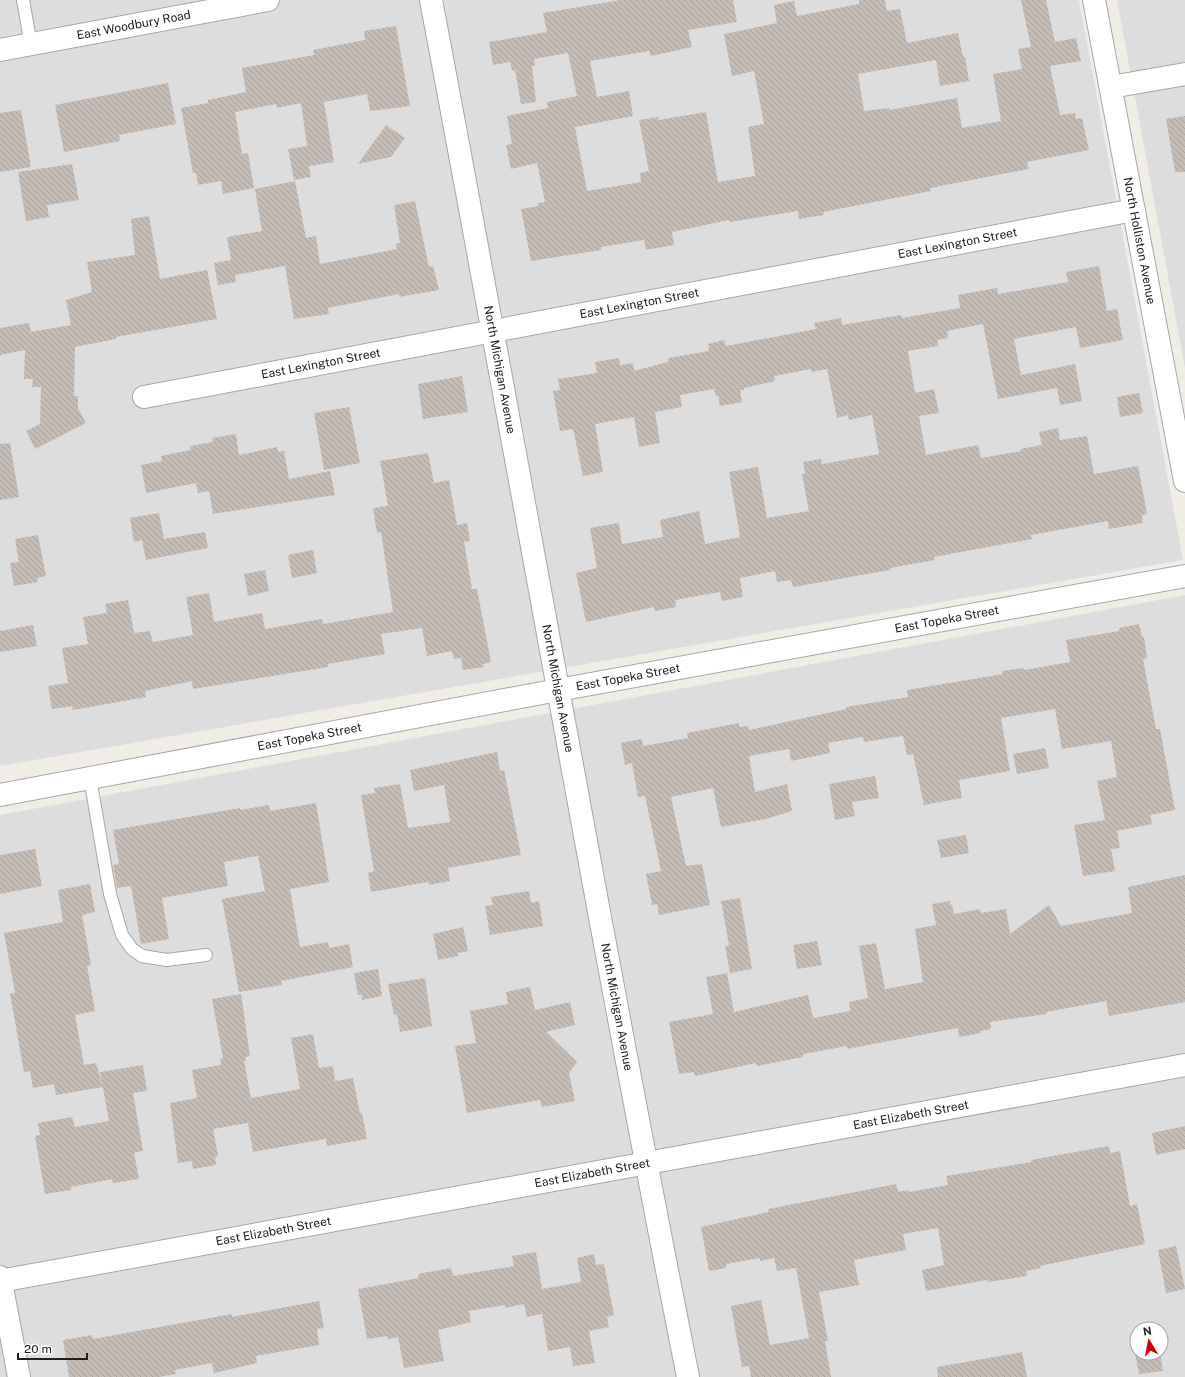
<svg xmlns="http://www.w3.org/2000/svg" width="1185" height="1377" viewBox="0 0 1185 1377" font-family="'Public Sans',sans-serif">
<defs>
<pattern id="building-back-hatch" width="6" height="6" patternUnits="userSpaceOnUse"><rect width="6" height="6" fill="#c5bcb6"/><path d="M-1 5l2 2M0 0l6 6M5-1l2 2" fill="none" stroke="#a9a19c"/></pattern>
</defs>
<rect width="100%" height="100%" fill="#f0ede6"/>
<!-- residential -->
<g fill="#dedddd" fill-rule="evenodd">
<path d="M 0,0 L 1079,0 L 1183,560 L 0,766 Z"/>
<path d="M 1117,0 L 1185,0 L 1185,368 Z"/>
<path d="M 1185,595 L 1185,1377 L 0,1377 L 0,815 ZM 1137,1329 L 1161,1329 L 1161,1353 L 1137,1353 Z"/>
</g>
<!-- building -->
<g fill="url(#building-back-hatch)">
<path d="M 621,0 L 733,0 L 737,22 L 688,30 L 692,47 L 651,56 L 649,51 L 590,61 L 597,97 L 629,91 L 633,116 L 575,127 L 587,191 L 641,182 L 640,173 L 649,171 L 639,120 L 658,117 L 658,120 L 706,112 L 718,182 L 755,176 L 748,127 L 764,124 L 754,71 L 732,76 L 724,34 L 777,23 L 774,5 L 794,1 L 797,16 L 859,4 L 859,0 L 885,0 L 887,11 L 900,9 L 907,43 L 958,33 L 963,57 L 965,57 L 969,81 L 940,86 L 936,60 L 858,74 L 864,111 L 889,108 L 889,110 L 957,98 L 962,128 L 1001,121 L 993,74 L 1022,69 L 1018,49 L 1031,47 L 1021,0 L 1046,0 L 1055,42 L 1076,38 L 1081,61 L 1050,66 L 1060,115 L 1075,113 L 1076,119 L 1082,118 L 1089,150 L 1027,162 L 1029,169 L 930,188 L 931,191 L 823,212 L 824,215 L 799,219 L 798,211 L 730,222 L 729,220 L 672,232 L 674,245 L 646,250 L 644,240 L 601,247 L 601,250 L 531,261 L 521,209 L 538,206 L 538,203 L 545,202 L 537,163 L 511,169 L 506,145 L 512,144 L 507,116 L 548,108 L 547,102 L 577,96 L 568,53 L 534,59 L 535,66 L 532,66 L 536,102 L 521,104 L 515,70 L 512,71 L 510,62 L 493,65 L 489,42 L 547,32 L 543,13 Z"/>
<path d="M 396,26 L 410,106 L 370,111 L 367,94 L 324,102 L 334,162 L 309,166 L 311,177 L 294,180 L 288,149 L 307,146 L 301,103 L 277,108 L 276,104 L 235,112 L 242,154 L 248,153 L 254,188 L 223,194 L 221,181 L 198,185 L 196,173 L 193,173 L 181,108 L 208,103 L 208,100 L 246,92 L 242,68 L 314,55 L 313,50 L 365,40 L 364,31 Z"/>
<path d="M 168,83 L 176,124 L 119,135 L 120,141 L 64,152 L 55,105 Z"/>
<path d="M 21,110 L 31,167 L 0,172 L 0,113 Z"/>
<path d="M 1185,116 L 1185,172 L 1175,172 L 1166,119 Z"/>
<path d="M 386,125 L 405,138 L 391,157 L 358,164 Z"/>
<path d="M 72,164 L 79,200 L 47,205 L 49,217 L 26,221 L 18,172 Z"/>
<path d="M 295,181 L 306,238 L 316,236 L 320,264 L 397,249 L 396,244 L 400,243 L 394,205 L 415,201 L 429,267 L 433,266 L 439,290 L 399,297 L 399,294 L 328,308 L 329,314 L 294,319 L 285,266 L 235,275 L 236,282 L 218,285 L 214,263 L 231,260 L 227,237 L 262,231 L 255,189 Z"/>
<path d="M 149,216 L 160,279 L 207,270 L 217,319 L 116,337 L 116,339 L 75,347 L 74,396 L 78,396 L 78,408 L 86,423 L 35,449 L 26,431 L 40,424 L 41,387 L 32,387 L 33,379 L 24,379 L 25,350 L 0,355 L 0,328 L 29,323 L 31,332 L 71,325 L 66,300 L 92,292 L 87,262 L 135,255 L 131,219 Z"/>
<path d="M 1099,266 L 1107,311 L 1117,309 L 1123,340 L 1080,348 L 1076,327 L 1014,339 L 1021,375 L 1075,364 L 1082,401 L 1060,405 L 1057,388 L 998,399 L 983,324 L 947,331 L 948,338 L 937,340 L 938,346 L 908,351 L 915,393 L 934,389 L 939,413 L 919,416 L 926,455 L 978,445 L 981,458 L 1021,451 L 1020,449 L 1042,445 L 1039,432 L 1058,428 L 1060,440 L 1087,436 L 1094,474 L 1138,466 L 1147,514 L 1142,515 L 1143,523 L 1109,529 L 1108,521 L 1031,535 L 1032,539 L 934,557 L 935,560 L 890,568 L 890,570 L 793,587 L 791,580 L 777,582 L 775,571 L 740,578 L 743,597 L 722,601 L 720,592 L 675,600 L 676,607 L 655,611 L 654,607 L 586,622 L 576,573 L 597,568 L 590,528 L 619,523 L 622,544 L 663,537 L 660,520 L 699,511 L 705,544 L 740,537 L 729,472 L 758,467 L 767,518 L 809,511 L 802,474 L 805,474 L 803,462 L 821,459 L 822,464 L 879,454 L 872,415 L 849,420 L 848,415 L 837,418 L 827,369 L 811,372 L 811,369 L 774,376 L 775,381 L 744,388 L 744,390 L 740,390 L 742,402 L 720,406 L 718,395 L 716,396 L 714,389 L 680,395 L 682,407 L 655,412 L 660,443 L 639,447 L 634,417 L 595,424 L 603,472 L 583,476 L 573,429 L 560,431 L 553,391 L 560,390 L 558,379 L 597,373 L 595,362 L 619,358 L 620,365 L 633,363 L 634,371 L 668,362 L 668,358 L 709,351 L 708,344 L 724,340 L 726,346 L 816,329 L 814,323 L 841,318 L 842,325 L 901,315 L 902,318 L 960,308 L 958,295 L 997,288 L 998,294 L 1068,282 L 1066,272 Z"/>
<path d="M 462,376 L 468,412 L 423,419 L 418,384 Z"/>
<path d="M 1139,393 L 1143,413 L 1120,417 L 1117,397 Z"/>
<path d="M 349,407 L 360,463 L 324,470 L 314,413 Z"/>
<path d="M 236,434 L 239,455 L 277,447 L 278,452 L 284,451 L 289,479 L 330,471 L 335,495 L 213,514 L 209,491 L 198,493 L 196,483 L 146,493 L 141,465 L 162,461 L 161,456 L 191,450 L 190,446 L 213,442 L 212,438 Z"/>
<path d="M 10,443 L 19,497 L 0,500 L 0,444 Z"/>
<path d="M 428,453 L 434,483 L 449,480 L 457,525 L 467,523 L 470,541 L 464,542 L 472,589 L 477,589 L 491,662 L 483,664 L 484,667 L 463,670 L 461,658 L 454,659 L 452,651 L 427,656 L 422,628 L 381,634 L 385,654 L 328,664 L 328,667 L 193,689 L 192,681 L 145,691 L 146,697 L 73,710 L 72,706 L 52,709 L 48,686 L 68,683 L 62,648 L 88,644 L 83,617 L 107,613 L 105,604 L 128,600 L 134,633 L 150,631 L 153,642 L 193,635 L 186,597 L 209,593 L 214,622 L 262,613 L 265,629 L 322,619 L 323,624 L 393,612 L 381,532 L 377,533 L 373,508 L 388,506 L 380,461 Z"/>
<path d="M 159,513 L 164,539 L 205,532 L 208,548 L 146,560 L 142,540 L 134,542 L 130,518 Z"/>
<path d="M 38,535 L 46,576 L 37,578 L 38,582 L 14,586 L 10,563 L 19,562 L 15,539 Z"/>
<path d="M 313,550 L 317,573 L 292,578 L 288,555 Z"/>
<path d="M 265,570 L 269,591 L 248,596 L 244,574 Z"/>
<path d="M 1139,624 L 1142,637 L 1144,637 L 1147,658 L 1143,659 L 1156,729 L 1160,729 L 1175,810 L 1150,815 L 1152,824 L 1117,831 L 1120,848 L 1111,849 L 1115,871 L 1083,876 L 1074,825 L 1105,820 L 1097,781 L 1117,777 L 1111,741 L 1062,749 L 1055,709 L 1001,718 L 1010,771 L 959,780 L 962,798 L 924,805 L 913,754 L 907,755 L 903,736 L 864,742 L 863,737 L 828,743 L 830,753 L 791,761 L 789,749 L 749,756 L 755,792 L 787,784 L 792,811 L 766,819 L 721,827 L 713,788 L 671,797 L 686,866 L 702,864 L 710,905 L 659,915 L 657,904 L 652,905 L 646,874 L 661,871 L 645,796 L 638,797 L 632,763 L 625,765 L 621,743 L 642,739 L 643,746 L 688,738 L 687,733 L 739,723 L 739,727 L 748,726 L 749,730 L 846,709 L 846,707 L 908,697 L 907,690 L 1003,674 L 1002,671 L 1023,668 L 1024,670 L 1070,662 L 1066,640 L 1119,631 L 1119,628 Z"/>
<path d="M 33,625 L 37,646 L 0,652 L 0,631 Z"/>
<path d="M 1045,748 L 1049,768 L 1017,774 L 1013,754 Z"/>
<path d="M 497,752 L 500,771 L 504,770 L 521,855 L 448,868 L 450,881 L 429,885 L 428,882 L 371,892 L 368,873 L 374,871 L 361,795 L 375,793 L 374,788 L 400,784 L 408,828 L 450,822 L 444,785 L 414,791 L 410,770 Z"/>
<path d="M 875,776 L 879,798 L 852,802 L 855,816 L 835,820 L 829,784 Z"/>
<path d="M 316,803 L 329,882 L 290,889 L 300,947 L 328,942 L 329,948 L 349,944 L 353,967 L 281,981 L 282,985 L 239,992 L 222,899 L 265,891 L 258,856 L 224,862 L 228,886 L 162,898 L 169,939 L 141,944 L 131,886 L 117,888 L 113,865 L 119,864 L 113,830 L 240,808 L 240,810 L 269,805 L 270,811 Z"/>
<path d="M 966,835 L 969,853 L 941,858 L 937,840 Z"/>
<path d="M 35,849 L 42,886 L 0,894 L 0,855 Z"/>
<path d="M 1185,875 L 1185,1002 L 1109,1016 L 1106,1001 L 1046,1012 L 1047,1014 L 990,1022 L 991,1029 L 980,1031 L 981,1033 L 959,1037 L 958,1028 L 847,1049 L 847,1046 L 803,1054 L 803,1057 L 757,1066 L 756,1063 L 695,1076 L 694,1072 L 679,1074 L 669,1022 L 713,1014 L 706,977 L 727,973 L 734,1012 L 808,995 L 813,1018 L 850,1011 L 849,1002 L 868,998 L 859,946 L 876,943 L 885,989 L 923,982 L 915,929 L 936,925 L 932,904 L 950,901 L 950,905 L 952,904 L 954,914 L 980,909 L 981,913 L 1006,909 L 1010,934 L 1049,905 L 1061,926 L 1132,913 L 1128,887 Z"/>
<path d="M 90,884 L 95,912 L 82,915 L 91,965 L 87,966 L 95,1011 L 75,1015 L 84,1065 L 96,1063 L 103,1087 L 56,1095 L 54,1084 L 33,1088 L 30,1071 L 24,1072 L 10,994 L 15,993 L 4,933 L 63,922 L 58,890 Z"/>
<path d="M 529,891 L 531,903 L 539,901 L 543,926 L 490,935 L 485,906 L 493,905 L 491,897 Z"/>
<path d="M 740,898 L 752,969 L 730,973 L 725,946 L 729,945 L 721,901 Z"/>
<path d="M 463,927 L 468,951 L 458,953 L 458,956 L 438,960 L 433,934 Z"/>
<path d="M 817,941 L 822,965 L 797,969 L 793,945 Z"/>
<path d="M 378,969 L 382,996 L 362,1000 L 362,995 L 358,995 L 354,973 Z"/>
<path d="M 425,978 L 432,1026 L 400,1032 L 397,1014 L 394,1015 L 388,984 Z"/>
<path d="M 530,987 L 535,1010 L 570,1002 L 575,1025 L 546,1032 L 577,1062 L 569,1073 L 575,1101 L 542,1107 L 540,1100 L 467,1113 L 455,1046 L 476,1043 L 470,1011 L 508,1004 L 506,992 Z"/>
<path d="M 241,994 L 250,1056 L 245,1057 L 246,1060 L 244,1061 L 251,1098 L 300,1089 L 291,1038 L 313,1034 L 319,1068 L 333,1066 L 335,1081 L 353,1078 L 360,1113 L 362,1113 L 367,1139 L 327,1146 L 326,1139 L 253,1152 L 248,1123 L 213,1129 L 218,1156 L 215,1157 L 216,1165 L 193,1169 L 192,1161 L 178,1163 L 170,1103 L 197,1098 L 192,1070 L 221,1065 L 220,1059 L 223,1058 L 212,999 Z"/>
<path d="M 143,1065 L 147,1091 L 133,1093 L 143,1151 L 134,1153 L 139,1179 L 113,1183 L 112,1179 L 71,1187 L 71,1190 L 45,1194 L 35,1136 L 40,1135 L 38,1123 L 72,1117 L 75,1127 L 109,1121 L 100,1072 Z"/>
<path d="M 1185,1126 L 1185,1149 L 1156,1155 L 1152,1133 Z"/>
<path d="M 1109,1146 L 1110,1153 L 1120,1151 L 1130,1206 L 1137,1204 L 1145,1244 L 1040,1266 L 1041,1268 L 1026,1271 L 1027,1276 L 988,1282 L 987,1280 L 926,1291 L 922,1270 L 944,1265 L 938,1228 L 903,1234 L 906,1250 L 854,1260 L 859,1285 L 819,1292 L 828,1341 L 825,1341 L 831,1377 L 751,1377 L 749,1366 L 742,1367 L 731,1306 L 761,1300 L 770,1345 L 809,1338 L 796,1268 L 777,1271 L 774,1258 L 760,1261 L 760,1258 L 726,1264 L 726,1268 L 709,1271 L 701,1227 L 769,1212 L 768,1209 L 896,1184 L 898,1192 L 908,1190 L 909,1192 L 948,1185 L 946,1176 L 1032,1162 L 1031,1160 Z"/>
<path d="M 1176,1246 L 1185,1289 L 1166,1293 L 1158,1250 Z"/>
<path d="M 536,1252 L 542,1289 L 581,1282 L 577,1258 L 594,1254 L 596,1265 L 604,1264 L 614,1315 L 607,1317 L 609,1327 L 589,1331 L 595,1363 L 573,1366 L 570,1347 L 548,1351 L 542,1314 L 527,1317 L 524,1304 L 505,1308 L 505,1305 L 469,1311 L 471,1322 L 438,1330 L 444,1361 L 404,1368 L 398,1337 L 388,1339 L 387,1336 L 367,1339 L 358,1289 L 419,1278 L 418,1274 L 451,1268 L 453,1276 L 514,1266 L 512,1256 Z"/>
<path d="M 319,1301 L 324,1328 L 317,1329 L 319,1345 L 256,1356 L 257,1363 L 214,1373 L 212,1363 L 175,1370 L 176,1374 L 159,1377 L 69,1377 L 63,1340 L 92,1335 L 93,1339 L 232,1314 L 232,1317 Z"/>
<path d="M 1022,1352 L 1027,1377 L 938,1377 L 937,1367 Z"/>
<path d="M 1135,1353 L 1160,1353 L 1163,1371 L 1139,1374 Z"/>
</g>
<g fill="none" stroke-linecap="round" stroke-linejoin="round">
<defs>
<g id="lane">
<path d="M 23,0 L 31,45"/>
<path d="M 90,778 L 110,894 L 122,935 L 132,949 L 142,956 L 167,960 L 206,955"/>
</g>
<g id="street">
<path id="s1" d="M 431,0 C 518,459 597,919 688,1377"/>
<path id="s2" d="M 1094,0 L 1185,481"/>
<path id="s3" d="M 0,50 L 268,0"/>
<path d="M 1111,87 L 1185,74"/>
<path id="s4" d="M 144,397 L 1134,210"/>
<path id="s5" d="M 0,795 L 558,690 L 1185,576"/>
<path d="M 0,1277 L 19,1377"/>
<path id="s6" d="M 0,1281 L 1185,1065"/>
</g>
</defs>
<!-- lane casing -->
<use href="#lane" stroke="#a7a7a7" stroke-width="14"/>
<!-- street casing -->
<use href="#street" stroke="#a7a7a7" stroke-width="24"/>
<!-- lane -->
<use href="#lane" stroke="#fff" stroke-width="12"/>
<!-- street -->
<use href="#street" stroke="#fff" stroke-width="22"/>
</g>
<g text-anchor="middle" dominant-baseline="central" stroke-width="3" stroke-linejoin="round" paint-order="stroke">
<!-- street labels -->
<g font-size="12" fill="#202020" stroke="#fff">
<text stroke="none"><textPath href="#s3" startOffset="136">East Woodbury Road</textPath></text>
<text stroke="none"><textPath href="#s2" startOffset="245">North Holliston Avenue</textPath></text>
<text stroke="none"><textPath href="#s4" startOffset="828">East Lexington Street</textPath></text>
<text stroke="none"><textPath href="#s4" startOffset="504">East Lexington Street</textPath></text>
<text stroke="none"><textPath href="#s4" startOffset="180">East Lexington Street</textPath></text>
<text stroke="none"><textPath href="#s1" startOffset="376">North Michigan Avenue</textPath></text>
<text stroke="none"><textPath href="#s5" startOffset="963">East Topeka Street</textPath></text>
<text stroke="none"><textPath href="#s5" startOffset="639">East Topeka Street</textPath></text>
<text stroke="none"><textPath href="#s1" startOffset="700">North Michigan Avenue</textPath></text>
<text stroke="none"><textPath href="#s5" startOffset="315">East Topeka Street</textPath></text>
<text stroke="none"><textPath href="#s1" startOffset="1024">North Michigan Avenue</textPath></text>
<text stroke="none"><textPath href="#s6" startOffset="926">East Elizabeth Street</textPath></text>
<text stroke="none"><textPath href="#s6" startOffset="602">East Elizabeth Street</textPath></text>
<text stroke="none"><textPath href="#s6" startOffset="278">East Elizabeth Street</textPath></text>
</g>
</g>
<!-- north arrow -->
<g transform="translate(1149 1341) rotate(350)"><circle r="19" fill="#ffffff" stroke="#a6a6a6"/>
<path d="M0-3L7 15L0 10L-7 15Z" fill="#ce010a"/>
<text y="-6" font-size="11" font-weight="bold" text-anchor="middle" fill="#202020">N</text>
</g>
<!-- scale -->
<path d="M18 1353v6h69v-6" fill="none" stroke="#202020" stroke-width="2"/>
<text x="24" y="1353" font-size="12" fill="#202020" stroke="#ffffff" stroke-width="3" paint-order="stroke">20 m</text>
</svg>
